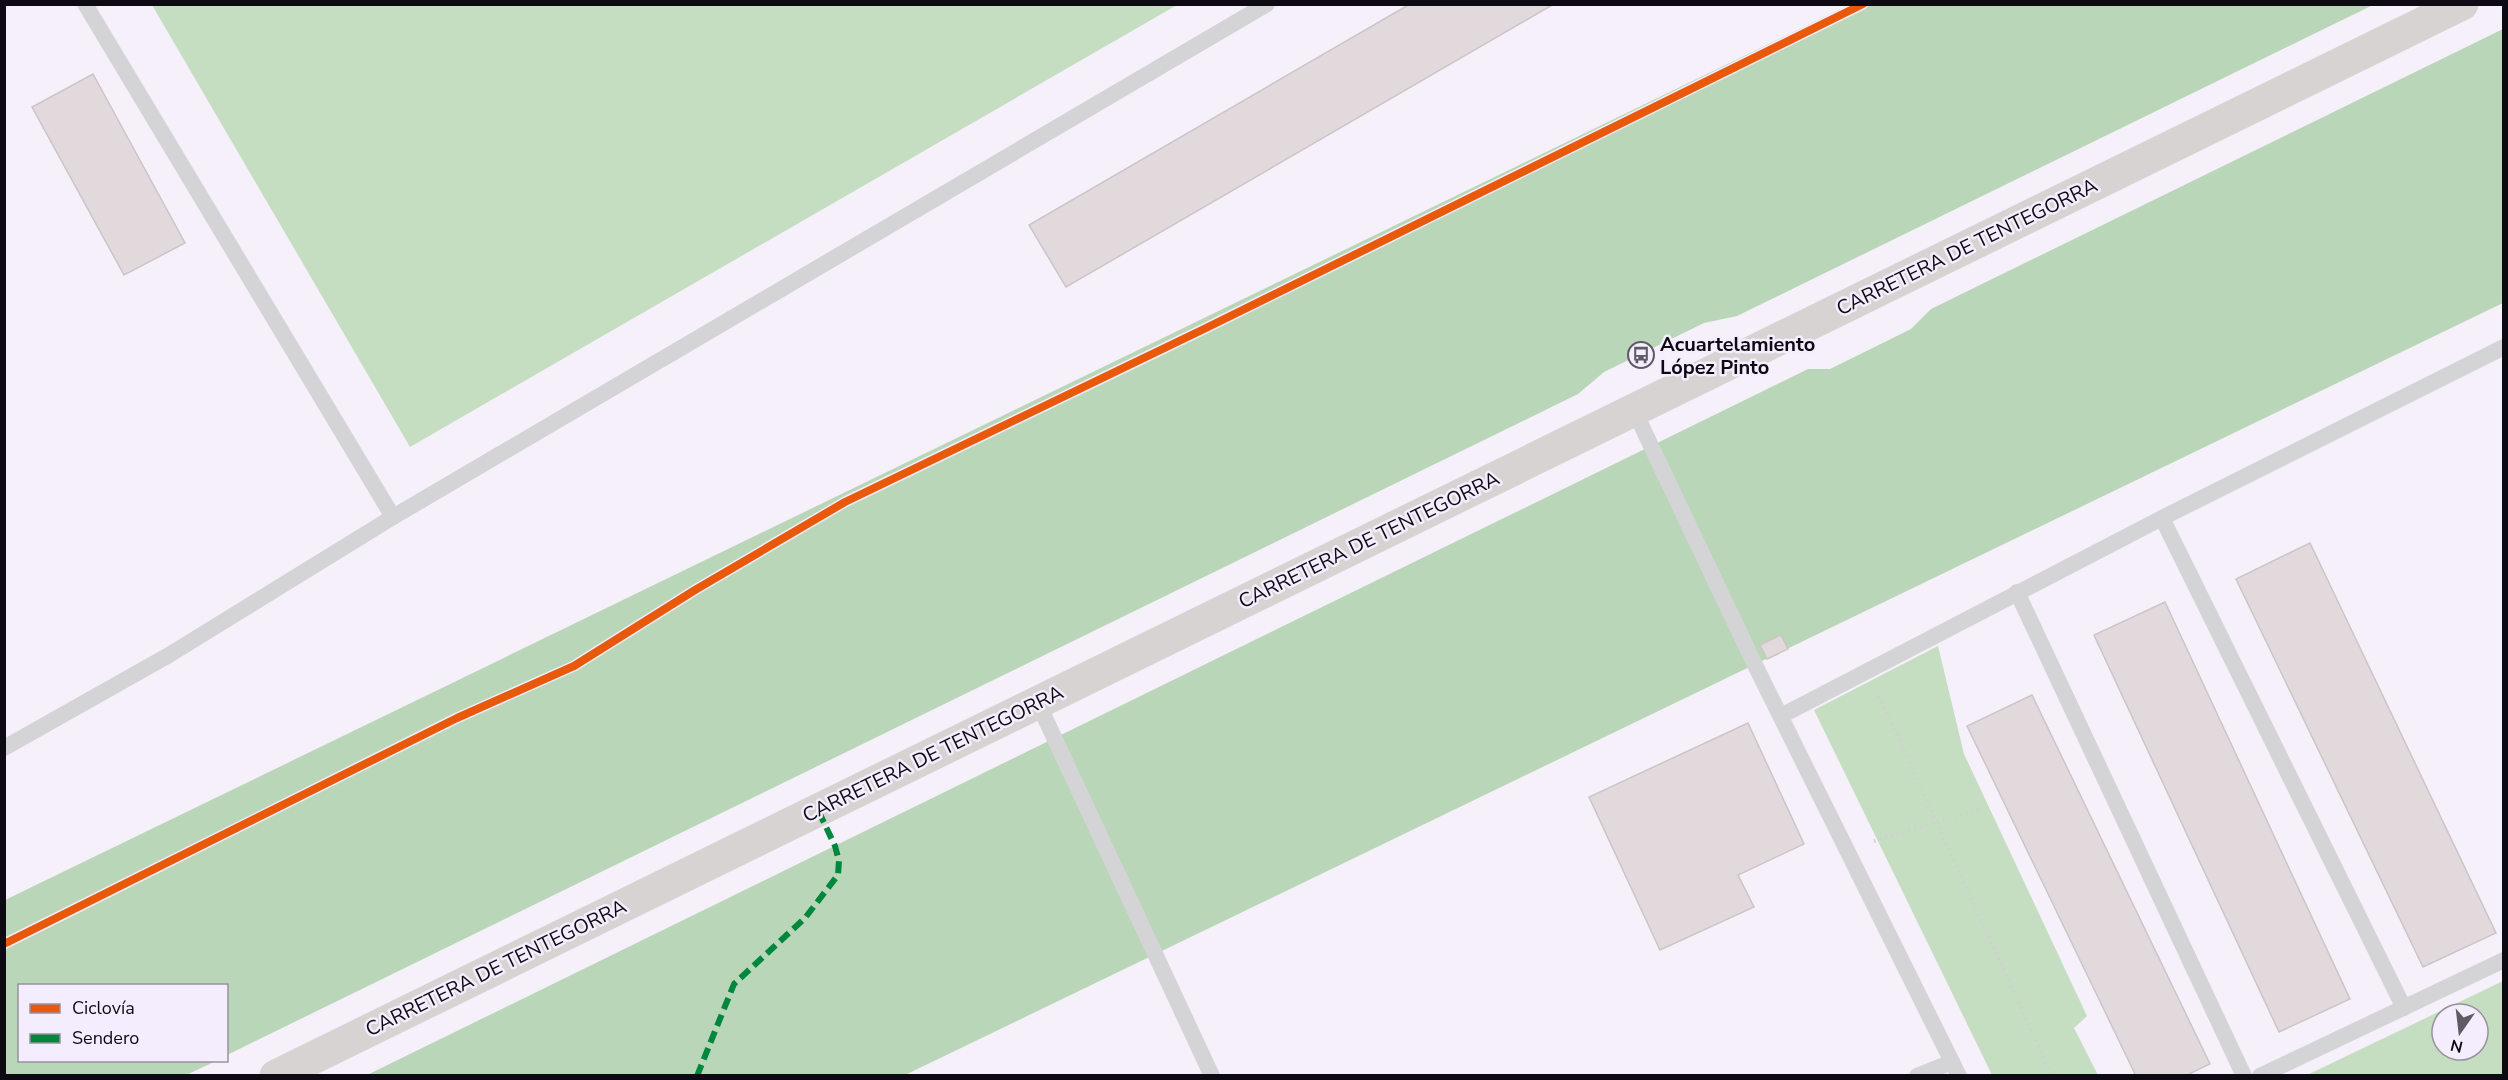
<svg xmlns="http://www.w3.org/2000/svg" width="2508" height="1080" viewBox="0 0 2508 1080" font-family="'Nunito Sans',sans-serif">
<rect width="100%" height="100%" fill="#f5f0fa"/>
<!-- green -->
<g fill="#c5dec2" fill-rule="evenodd">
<path d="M 152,5 L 1177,5 L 410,447 Z"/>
<path d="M 1938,646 L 1964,754 L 2087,1016 L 2074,1028 L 2098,1075 L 1992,1075 L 1814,710 Z"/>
<path d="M 2503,981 L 2503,1075 L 2307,1075 ZM 2442,1014 L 2478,1014 L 2478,1050 L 2442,1050 Z"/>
</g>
<!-- forest -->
<g fill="#bad6b8">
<path d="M 1851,4 L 2373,5 L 1737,316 L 1704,323 L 1604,372 L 1578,394 L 227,1055 L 226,986 L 20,986 L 20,1060 L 216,1061 L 186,1075 L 5,1075 L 5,900 Z"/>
<path d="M 2503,29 L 2503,303 L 905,1075 L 365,1076 L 1808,369 L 1830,369 L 1911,329 L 1931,309 Z"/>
</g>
<!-- building -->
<g fill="#e2d9dc" stroke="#ccc5c7" stroke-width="1.5">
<path d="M 1410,4 L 1554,4 L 1066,287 L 1029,225 Z"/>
<path d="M 93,74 L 185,243 L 124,275 L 32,107 Z"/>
<path d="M 2310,543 L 2496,933 L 2423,967 L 2236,579 Z"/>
<path d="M 2165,602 L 2350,999 L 2279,1032 L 2094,635 Z"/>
<path d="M 1781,635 L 1788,649 L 1767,659 L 1760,645 Z"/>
<path d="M 2032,695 L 2210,1064 L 2185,1076 L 2136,1076 L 1967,726 Z"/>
<path d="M 1748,723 L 1804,844 L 1738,875 L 1754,907 L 1660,950 L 1589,797 Z"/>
</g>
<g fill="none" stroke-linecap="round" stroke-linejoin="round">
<!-- path -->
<g stroke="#d0cfd1" stroke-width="4" stroke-dasharray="1.5 4.5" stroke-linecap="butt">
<path d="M 1879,696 L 2052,1076"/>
<path d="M 1874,841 L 1980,809"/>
</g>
<!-- service -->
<g stroke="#d4d3d6" stroke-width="16">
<path d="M 85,4 L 393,517"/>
<path d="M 1634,410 L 1755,665 L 1959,1076"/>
<path d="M 2162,518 L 2404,1008"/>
<path d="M 2017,592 L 2244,1076"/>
<path d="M 1038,703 L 1212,1076"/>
<path d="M 1781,716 L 2162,518 L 2504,347"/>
<path d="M 4,748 L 169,655 L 393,517 L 1267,4"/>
<path d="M 1917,1076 L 1952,1062"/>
<path d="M 2260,1076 L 2504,960"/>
</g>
<!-- secondary -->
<path stroke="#d7d3d2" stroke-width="33" d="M 276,1076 L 2462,4"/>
<!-- quiet -->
<path stroke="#00873e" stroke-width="6" stroke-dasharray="12 6" stroke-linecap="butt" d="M 697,1076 L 734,984 L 805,918 L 838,875 L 839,861 L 835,846 L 818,810"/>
<defs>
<path id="cycleway" d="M 4,944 L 457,718 L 574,666 L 695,590 L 845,502 L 1204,329 L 1863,4"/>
</defs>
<!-- cycleway casing -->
<use href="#cycleway" stroke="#f4edfd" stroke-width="11"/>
<!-- cycleway -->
<use href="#cycleway" stroke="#e8590c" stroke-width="8"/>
</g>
<!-- icons -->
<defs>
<symbol id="bus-ring" viewBox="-11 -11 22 22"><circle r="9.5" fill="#f4edfd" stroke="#5f5a64" stroke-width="1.5"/><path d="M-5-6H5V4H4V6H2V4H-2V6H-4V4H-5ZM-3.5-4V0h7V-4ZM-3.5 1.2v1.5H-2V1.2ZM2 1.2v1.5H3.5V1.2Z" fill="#5f5a64"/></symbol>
</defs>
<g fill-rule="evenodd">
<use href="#bus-ring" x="1626" y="340" width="30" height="30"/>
</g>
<g text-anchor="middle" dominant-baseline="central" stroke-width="5" stroke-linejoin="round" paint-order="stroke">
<!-- street labels -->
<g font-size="20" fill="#0e0a13" stroke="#f4edfd">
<text transform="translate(1967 247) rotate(-26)">CARRETERA DE TENTEGORRA</text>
<text transform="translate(1369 540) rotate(-26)">CARRETERA DE TENTEGORRA</text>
<text transform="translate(933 754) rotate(-26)">CARRETERA DE TENTEGORRA</text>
<text transform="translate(496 968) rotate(-26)">CARRETERA DE TENTEGORRA</text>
</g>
<!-- poi labels -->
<g font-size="20" font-weight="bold" fill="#0e0a13" stroke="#f4edfd" text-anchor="start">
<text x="1660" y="344">Acuartelamiento<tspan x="1660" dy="23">López Pinto</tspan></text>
</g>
</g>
<!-- border -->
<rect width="2508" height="1080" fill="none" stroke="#0e0a13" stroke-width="12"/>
<!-- legend -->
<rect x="18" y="984" width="210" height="78" fill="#f4edfd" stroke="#98929f" stroke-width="1.5"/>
<rect x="30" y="1004" width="30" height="9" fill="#e8590c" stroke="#98929f" stroke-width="1.5"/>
<text x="72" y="1014" font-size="18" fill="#0e0a13">Ciclovía</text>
<rect x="30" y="1034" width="30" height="9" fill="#00873e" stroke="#98929f" stroke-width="1.5"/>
<text x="72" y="1044" font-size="18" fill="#0e0a13">Sendero</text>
<!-- north arrow -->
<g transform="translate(2460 1032) rotate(194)"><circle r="28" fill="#f4edfd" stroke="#98929f" stroke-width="1.5"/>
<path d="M0-4.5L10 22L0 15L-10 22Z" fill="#5f5a64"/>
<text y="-9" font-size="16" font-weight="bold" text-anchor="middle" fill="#0e0a13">N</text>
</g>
</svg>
